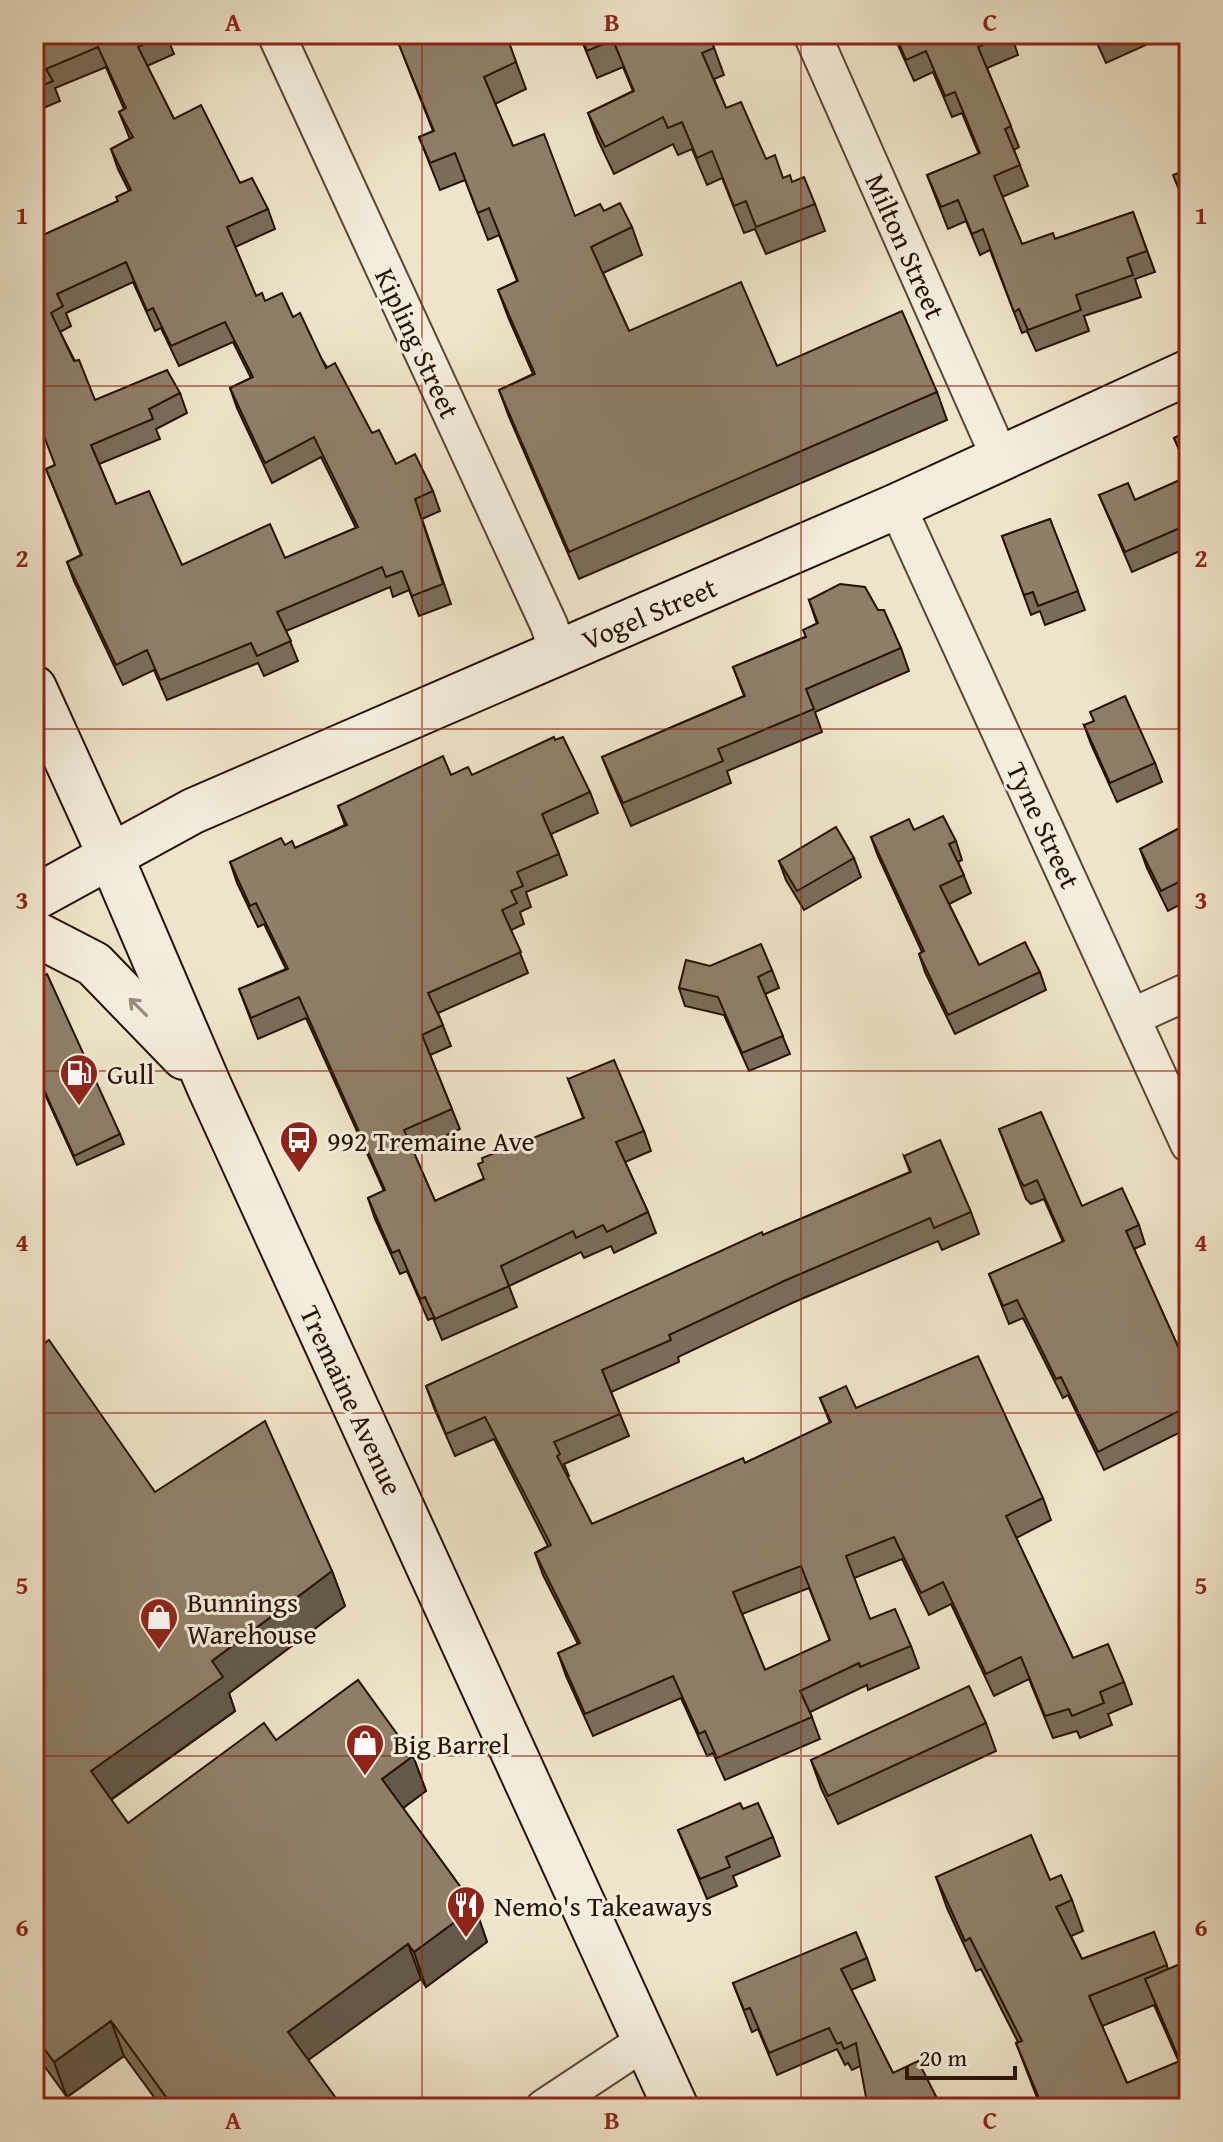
<svg xmlns="http://www.w3.org/2000/svg" width="1223" height="2142" viewBox="0 0 1223 2142" font-family="'Gentium Book Plus',serif">
<rect width="100%" height="100%" fill="#eee4c9"/>
<filter id="stains"><feTurbulence type="fractalNoise" baseFrequency=".0025" numOctaves="4"/><feColorMatrix values="0 0 0 0 .2 0 0 0 0 .09 0 0 0 0 .02 0 0 0 .5 -.17"/></filter>
<radialGradient id="worn" r=".72"><stop offset=".6" stop-color="#630" stop-opacity="0"/><stop offset="1" stop-color="#630" stop-opacity=".3"/></radialGradient>
<g fill="none" stroke-linecap="round" stroke-linejoin="round">
<defs>
<g id="street">
<path d="M 276,34 L 549,625 L 558,652"/>
<path d="M 812,34 L 1000,458"/>
<path d="M 897,506 L 1189,1144"/>
<path d="M 1132,1017 L 1189,991"/>
<path d="M 544,2108 L 645,2041"/>
</g>
<g id="secondary">
<path d="M 34,688 L 110,855 L 209,1086 L 676,2108"/>
<path d="M 34,898 L 193,811 L 897,506 L 1189,372"/>
<path d="M 34,933 L 94,964 L 184,1057"/>
</g>
</defs>
<!-- street casing -->
<use href="#street" stroke="#594633" stroke-width="40"/>
<!-- secondary casing -->
<use href="#secondary" stroke="#271201" stroke-width="48"/>
<!-- street -->
<use href="#street" stroke="#f4eddc" stroke-width="36"/>
<!-- secondary -->
<use href="#secondary" stroke="#f4eddc" stroke-width="44"/>
</g>
<!-- wall -->
<g fill="#7a6d5a" stroke="#271201" stroke-width="2" fill-rule="evenodd">
<path d="M 34,34 L 166,34 L 174,54 L 147,66 L 174,119 L 268,209 L 275,229 L 235,247 L 256,296 L 293,317 L 372,433 L 396,464 L 433,491 L 440,511 L 422,519 L 451,604 L 419,616 L 409,590 L 393,597 L 390,587 L 286,631 L 298,661 L 264,676 L 258,663 L 167,700 L 154,670 L 123,685 L 74,581 L 67,562 L 81,555 L 46,469 L 55,465 L 39,237 L 118,201 L 129,191 L 118,169 L 111,149 L 130,139 L 119,112 L 124,109 L 106,67 L 55,88 L 60,101 L 34,112 ZM 133,282 L 155,331 L 161,328 L 179,366 L 233,342 L 251,378 L 230,388 L 237,408 L 272,483 L 321,457 L 356,528 L 285,558 L 182,565 L 116,504 L 99,464 L 160,439 L 156,429 L 187,413 L 180,393 L 95,400 L 60,332 L 71,326 L 66,313 Z"/>
<path d="M 415,34 L 510,34 L 506,35 L 526,89 L 495,104 L 513,146 L 575,216 L 604,211 L 632,227 L 642,255 L 603,273 L 629,331 L 777,366 L 937,392 L 947,420 L 579,579 L 509,417 L 499,390 L 533,374 L 508,317 L 498,290 L 517,281 L 499,235 L 488,240 L 465,180 L 440,190 L 419,137 L 433,131 L 398,42 Z"/>
<path d="M 579,34 L 709,34 L 724,75 L 714,79 L 726,108 L 766,159 L 783,178 L 792,182 L 815,204 L 825,231 L 766,254 L 755,229 L 744,233 L 722,178 L 707,185 L 692,149 L 678,155 L 673,144 L 614,174 L 598,140 L 588,113 L 633,91 L 623,67 L 597,78 Z"/>
<path d="M 893,34 L 1011,34 L 1018,55 L 987,68 L 1019,147 L 1014,150 L 1028,186 L 1002,197 L 1022,244 L 1055,239 L 1133,212 L 1155,272 L 1135,279 L 1141,297 L 1084,316 L 1089,331 L 1036,351 L 1027,331 L 1022,333 L 990,250 L 980,255 L 966,221 L 948,229 L 927,175 L 979,154 L 962,113 L 952,117 L 933,72 L 914,81 Z"/>
<path d="M 1093,34 L 1148,34 L 1145,35 L 1148,44 L 1106,63 Z"/>
<path d="M 1189,431 L 1189,474 L 1174,438 Z"/>
<path d="M 1189,476 L 1189,547 L 1132,572 L 1099,495 L 1135,500 Z"/>
<path d="M 1050,519 L 1085,610 L 1045,625 L 1040,611 L 1031,615 L 1002,536 Z"/>
<path d="M 809,600 L 901,648 L 909,671 L 815,712 L 822,732 L 727,771 L 731,783 L 631,826 L 611,779 L 602,757 L 744,696 L 733,667 L 805,637 L 817,624 Z"/>
<path d="M 1084,725 L 1155,763 L 1162,782 L 1117,802 L 1091,744 Z"/>
<path d="M 451,775 L 472,775 L 590,792 L 598,813 L 551,834 L 567,875 L 526,892 L 531,907 L 520,912 L 524,924 L 511,930 L 528,973 L 438,1013 L 451,1046 L 430,1055 L 460,1129 L 413,1151 L 435,1201 L 483,1179 L 583,1118 L 568,1079 L 644,1131 L 651,1151 L 625,1162 L 648,1212 L 656,1233 L 614,1253 L 611,1246 L 584,1258 L 581,1252 L 509,1286 L 517,1307 L 442,1340 L 433,1318 L 428,1320 L 407,1271 L 400,1274 L 375,1219 L 368,1198 L 384,1191 L 306,1018 L 258,1039 L 239,989 L 286,969 L 264,924 L 258,927 L 237,883 L 230,862 L 285,845 L 295,848 L 345,825 L 338,806 Z"/>
<path d="M 1189,823 L 1189,900 L 1168,911 L 1147,868 L 1140,849 Z"/>
<path d="M 914,830 L 956,841 L 962,860 L 958,862 L 971,893 L 949,904 L 979,965 L 1040,972 L 1046,990 L 955,1034 L 925,972 L 919,954 L 922,952 L 878,856 L 871,837 Z"/>
<path d="M 854,858 L 861,877 L 804,910 L 786,880 L 779,861 Z"/>
<path d="M 710,966 L 772,970 L 779,988 L 765,994 L 790,1054 L 749,1071 L 724,1015 L 685,1006 L 679,988 Z"/>
<path d="M 34,980 L 120,1134 L 124,1144 L 77,1165 L 34,1070 Z"/>
<path d="M 999,1129 L 1082,1206 L 1139,1225 L 1145,1244 L 1134,1249 L 1189,1371 L 1189,1428 L 1104,1470 L 1068,1395 L 1063,1398 L 1023,1318 L 1009,1324 L 989,1274 L 1063,1242 L 1044,1199 L 1031,1204 L 1026,1199 Z"/>
<path d="M 904,1156 L 971,1212 L 979,1234 L 942,1250 L 938,1241 L 792,1303 L 678,1357 L 679,1362 L 611,1392 L 629,1436 L 564,1464 L 569,1476 L 567,1477 L 592,1524 L 745,1463 L 830,1423 L 820,1398 L 856,1408 L 1043,1498 L 1051,1520 L 1016,1538 L 1073,1658 L 1124,1682 L 1132,1704 L 1108,1714 L 1112,1725 L 1080,1738 L 1077,1731 L 1053,1738 L 1029,1679 L 994,1696 L 951,1604 L 929,1615 L 902,1559 L 854,1578 L 870,1619 L 911,1646 L 919,1668 L 868,1690 L 867,1685 L 810,1712 L 820,1739 L 725,1780 L 713,1753 L 707,1756 L 681,1698 L 593,1736 L 566,1676 L 558,1653 L 578,1644 L 543,1575 L 535,1553 L 548,1546 L 494,1439 L 455,1456 L 434,1408 L 426,1386 L 763,1235 L 910,1172 ZM 809,1588 L 830,1641 L 765,1670 L 742,1614 Z"/>
<path d="M 34,1351 L 155,1492 L 332,1571 L 345,1606 L 229,1693 L 235,1711 L 111,1800 L 128,1823 L 276,1740 L 413,1756 L 426,1791 L 403,1808 L 475,1907 L 487,1942 L 426,1987 L 421,1979 L 308,2060 L 343,2108 L 162,2108 L 124,2056 L 67,2097 L 34,2052 Z"/>
<path d="M 986,1723 L 996,1751 L 838,1824 L 821,1788 L 811,1760 Z"/>
<path d="M 743,1809 L 773,1837 L 780,1856 L 733,1876 L 737,1886 L 707,1899 L 678,1830 Z"/>
<path d="M 936,1877 L 1050,1880 L 1072,1900 L 1083,1931 L 1071,1936 L 1082,1959 L 1154,1932 L 1168,1969 L 1189,2108 L 1041,2108 L 1016,2043 L 1018,2042 L 981,1969 L 976,1971 L 947,1908 ZM 1154,2005 L 1179,2062 L 1127,2083 L 1102,2026 Z"/>
<path d="M 867,1958 L 875,1980 L 851,1990 L 893,2073 L 942,2108 L 860,2066 L 852,2070 L 848,2063 L 845,2065 L 837,2049 L 777,2075 L 758,2029 L 752,2032 L 733,1983 Z"/>
</g>
<!-- shaded-wall -->
<g fill="#63594a" stroke="#271201" stroke-width="2">
<path d="M 332,1571 L 345,1606 L 229,1693 L 235,1711 L 103,1805 L 91,1771 L 212,1661 Z"/>
<path d="M 413,1756 L 426,1791 L 395,1814 L 382,1779 Z"/>
<path d="M 475,1907 L 487,1942 L 426,1987 L 414,1952 Z"/>
<path d="M 408,1944 L 421,1979 L 300,2066 L 288,2032 Z"/>
<path d="M 111,2021 L 124,2056 L 67,2097 L 54,2062 Z"/>
</g>
<!-- building -->
<g fill="#8e7f69" stroke="#271201" stroke-width="2" fill-rule="evenodd">
<path d="M 34,34 L 166,34 L 138,47 L 174,119 L 201,105 L 240,183 L 252,178 L 268,209 L 227,227 L 256,296 L 262,293 L 265,301 L 282,293 L 293,317 L 300,313 L 326,368 L 335,363 L 372,433 L 379,430 L 396,464 L 415,454 L 433,491 L 415,499 L 443,584 L 412,596 L 402,571 L 386,577 L 382,567 L 277,612 L 291,641 L 257,656 L 251,643 L 160,680 L 147,650 L 116,665 L 67,562 L 82,555 L 46,469 L 55,465 L 34,410 L 34,225 L 39,237 L 118,201 L 116,197 L 131,190 L 111,149 L 133,137 L 119,112 L 126,108 L 98,47 L 46,69 L 53,81 L 34,89 ZM 126,262 L 147,311 L 153,308 L 171,346 L 225,322 L 253,377 L 230,388 L 265,463 L 314,437 L 358,527 L 285,558 L 270,524 L 182,565 L 149,491 L 116,504 L 91,445 L 153,419 L 149,409 L 180,393 L 167,370 L 95,400 L 79,360 L 74,361 L 51,313 L 63,306 L 57,294 Z"/>
<path d="M 416,34 L 506,34 L 516,62 L 484,77 L 513,146 L 544,134 L 575,216 L 600,204 L 604,211 L 620,203 L 632,227 L 591,247 L 629,331 L 741,282 L 777,366 L 902,311 L 937,392 L 569,552 L 499,390 L 535,374 L 498,290 L 518,281 L 489,208 L 478,213 L 455,153 L 430,163 L 419,137 L 434,131 L 398,42 Z"/>
<path d="M 580,34 L 709,34 L 714,48 L 702,53 L 726,108 L 741,102 L 766,159 L 775,155 L 783,178 L 790,175 L 792,182 L 804,177 L 815,204 L 756,227 L 746,201 L 734,206 L 712,151 L 697,158 L 682,122 L 668,128 L 663,117 L 605,147 L 588,113 L 634,91 L 613,40 L 587,51 Z"/>
<path d="M 895,34 L 1009,34 L 978,47 L 1011,126 L 1005,129 L 1020,165 L 994,176 L 1022,244 L 1053,233 L 1055,239 L 1133,212 L 1147,251 L 1127,258 L 1133,275 L 1076,295 L 1081,310 L 1028,330 L 1019,309 L 1014,312 L 983,229 L 972,234 L 958,200 L 941,207 L 927,175 L 980,153 L 955,92 L 945,96 L 926,51 L 906,60 Z"/>
<path d="M 1094,34 L 1115,34 L 1098,42 Z"/>
<path d="M 1189,169 L 1189,214 L 1173,175 Z"/>
<path d="M 1189,431 L 1189,469 L 1174,438 Z"/>
<path d="M 1189,476 L 1189,524 L 1125,552 L 1099,495 L 1128,483 L 1135,500 Z"/>
<path d="M 1050,519 L 1078,591 L 1038,606 L 1033,592 L 1024,595 L 1002,536 Z"/>
<path d="M 840,584 L 865,587 L 878,610 L 884,610 L 901,648 L 806,689 L 814,709 L 718,749 L 723,761 L 623,803 L 602,757 L 745,696 L 733,667 L 806,637 L 803,630 L 818,623 L 809,600 Z"/>
<path d="M 1125,696 L 1155,763 L 1110,783 L 1084,725 L 1094,721 L 1090,712 Z"/>
<path d="M 554,737 L 555,740 L 563,737 L 590,792 L 542,814 L 559,854 L 517,872 L 523,886 L 511,891 L 517,903 L 502,910 L 521,952 L 428,993 L 443,1025 L 422,1035 L 452,1109 L 404,1130 L 435,1201 L 484,1179 L 478,1164 L 483,1162 L 482,1158 L 584,1118 L 568,1079 L 614,1060 L 644,1131 L 616,1142 L 648,1212 L 607,1232 L 603,1225 L 576,1238 L 573,1231 L 501,1266 L 509,1286 L 435,1319 L 425,1297 L 420,1299 L 399,1250 L 392,1253 L 368,1198 L 385,1190 L 299,997 L 251,1018 L 239,989 L 288,969 L 256,903 L 250,906 L 230,862 L 281,838 L 285,845 L 292,841 L 295,848 L 347,825 L 338,806 L 443,756 L 451,775 L 468,767 L 472,775 Z"/>
<path d="M 943,816 L 956,841 L 949,844 L 964,875 L 940,886 L 979,965 L 1025,942 L 1040,972 L 948,1015 L 919,954 L 924,951 L 871,837 L 909,819 L 914,830 Z"/>
<path d="M 1189,823 L 1189,877 L 1161,891 L 1140,849 Z"/>
<path d="M 836,827 L 854,858 L 797,891 L 779,861 Z"/>
<path d="M 761,944 L 772,970 L 758,977 L 783,1036 L 742,1053 L 718,997 L 679,988 L 686,960 L 710,966 Z"/>
<path d="M 47,974 L 120,1134 L 74,1156 L 34,1068 L 34,980 Z"/>
<path d="M 1041,1112 L 1082,1206 L 1122,1188 L 1139,1225 L 1126,1231 L 1189,1371 L 1189,1396 L 1187,1397 L 1189,1402 L 1189,1406 L 1098,1452 L 1061,1377 L 1056,1379 L 1017,1300 L 1003,1306 L 989,1274 L 1064,1241 L 1037,1180 L 1024,1186 L 1020,1180 L 999,1129 Z"/>
<path d="M 940,1140 L 971,1212 L 934,1228 L 930,1218 L 784,1281 L 669,1335 L 671,1340 L 602,1370 L 620,1414 L 554,1442 L 560,1454 L 557,1456 L 592,1524 L 743,1458 L 745,1463 L 831,1422 L 820,1398 L 846,1386 L 856,1408 L 978,1356 L 1043,1498 L 1006,1516 L 1073,1658 L 1108,1644 L 1124,1682 L 1100,1692 L 1104,1703 L 1072,1716 L 1069,1709 L 1045,1716 L 1021,1657 L 986,1674 L 943,1582 L 921,1593 L 894,1537 L 846,1556 L 870,1619 L 895,1609 L 911,1646 L 860,1667 L 859,1663 L 800,1691 L 812,1717 L 717,1758 L 705,1731 L 699,1734 L 673,1676 L 585,1714 L 558,1653 L 580,1643 L 535,1553 L 551,1545 L 485,1417 L 446,1434 L 426,1386 L 762,1232 L 763,1235 L 911,1172 L 904,1156 ZM 801,1566 L 830,1640 L 765,1670 L 733,1592 Z"/>
<path d="M 49,1340 L 155,1492 L 265,1421 L 332,1571 L 212,1661 L 223,1677 L 91,1771 L 128,1823 L 264,1723 L 276,1740 L 358,1680 L 413,1756 L 382,1779 L 475,1907 L 414,1952 L 408,1944 L 288,2032 L 343,2108 L 296,2108 L 295,2107 L 294,2108 L 174,2108 L 111,2021 L 54,2062 L 34,2035 L 34,1351 Z"/>
<path d="M 1189,1534 L 1189,1552 L 1182,1537 Z"/>
<path d="M 969,1686 L 986,1723 L 828,1796 L 811,1760 Z"/>
<path d="M 740,1803 L 743,1809 L 758,1803 L 773,1837 L 726,1857 L 730,1867 L 700,1879 L 678,1830 Z"/>
<path d="M 1031,1835 L 1050,1880 L 1061,1875 L 1072,1900 L 1056,1907 L 1082,1959 L 1154,1932 L 1167,1965 L 1089,1996 L 1127,2083 L 1180,2061 L 1145,1979 L 1189,1960 L 1189,2108 L 1043,2108 L 1016,2043 L 1022,2041 L 970,1938 L 965,1941 L 936,1877 Z"/>
<path d="M 856,1932 L 867,1958 L 841,1969 L 893,2073 L 918,2061 L 942,2108 L 868,2108 L 856,2043 L 844,2049 L 841,2042 L 837,2044 L 829,2028 L 769,2053 L 750,2008 L 744,2010 L 733,1983 Z"/>
</g>
<!-- one-way arrows -->
<defs><path id="oneway-shaft" d="M-6 0H5M1.5-3L5.5 0L1.5 3" fill="none" stroke-width="1.6" stroke-linecap="round" stroke-linejoin="round" transform="scale(2)"/></defs>
<use stroke="#988a79" href="#oneway-shaft" transform="translate(138 1007) rotate(-135)"/>
<!-- grid -->
<path fill="none" stroke="#8f2418" stroke-width="2" stroke-opacity="0.55" d="M 422,34 L 422,2108M 801,34 L 801,2108M 34,386 L 1189,386M 34,729 L 1189,729M 34,1071 L 1189,1071M 34,1413 L 1189,1413M 34,1756 L 1189,1756"/>
<!-- icons -->
<defs>
<symbol id="fuel-pin" viewBox="-11 -11 22 30"><path d="M0 17L-7.5 6A9.5 9.5 0 1 1 7.5 6Z" fill="#8f2418" stroke="#f4eddc"/><path d="M-5.5-6h7V0h2V4h1.3V-2.5L3-4.5l.8-.8L6-3V5H2.5V1h-1V6h-7ZM-4.2-4.7v3.2H.2V-4.7Z" fill="#fff"/></symbol>
<symbol id="bus-pin" viewBox="-11 -11 22 30"><path d="M0 17L-7.5 6A9.5 9.5 0 1 1 7.5 6Z" fill="#8f2418" stroke="#f4eddc"/><path d="M-5-6H5V4H4V6H2V4H-2V6H-4V4H-5ZM-3.5-4V0h7V-4ZM-3.5 1.2v1.5H-2V1.2ZM2 1.2v1.5H3.5V1.2Z" fill="#fff"/></symbol>
<symbol id="shop-pin" viewBox="-11 -11 22 30"><path d="M0 17L-7.5 6A9.5 9.5 0 1 1 7.5 6Z" fill="#8f2418" stroke="#f4eddc"/><path d="M-5-2.5h2.3a2.7 3.5 0 0 1 5.4 0H5L5.5 6h-11ZM-1.5-2.5h3a1.5 2.3 0 0 0-3 0Z" fill="#fff"/></symbol>
<symbol id="restaurant-pin" viewBox="-11 -11 22 30"><path d="M0 17L-7.5 6A9.5 9.5 0 1 1 7.5 6Z" fill="#8f2418" stroke="#f4eddc"/><path d="M-5-6h1v4h1v-4h1v4h1v-4h1v5L-1.5 .5V6h-2V.5L-5-1ZM5-6V6H3V1.5H1.5Q1.5-4 5-6Z" fill="#fff"/></symbol>
</defs>
<g fill-rule="evenodd">
<use href="#fuel-pin" x="57" y="1051" width="44" height="60"/>
<use href="#bus-pin" x="277" y="1118" width="44" height="60"/>
<use href="#shop-pin" x="137" y="1595" width="44" height="60"/>
<use href="#shop-pin" x="343" y="1721" width="44" height="60"/>
<use href="#restaurant-pin" x="444" y="1883" width="44" height="60"/>
</g>
<g text-anchor="middle" dominant-baseline="central" stroke-width="6" stroke-linejoin="round" paint-order="stroke">
<!-- street labels -->
<g font-size="28" fill="#271201" stroke="#f4eddc">
<text transform="translate(906 246) rotate(66)">Milton Street</text>
<text transform="translate(418 343) rotate(65)">Kipling Street</text>
<text transform="translate(649 613) rotate(-23)">Vogel Street</text>
<text transform="translate(1044 825) rotate(65)">Tyne Street</text>
<text transform="translate(352 1400) rotate(65)">Tremaine Avenue</text>
</g>
<!-- poi labels -->
<g font-size="28" fill="#271201" stroke="#f4eddc" text-anchor="start">
<text x="107" y="1073">Gull</text>
<text x="327" y="1140">992 Tremaine Ave</text>
<text x="187" y="1601">Bunnings<tspan x="187" dy="32">Warehouse</tspan></text>
<text x="393" y="1743">Big Barrel</text>
<text x="494" y="1905">Nemo's Takeaways</text>
</g>
</g>
<!-- margin -->
<rect width="1223" height="2142" fill="none" stroke="#eee4c9" stroke-width="88"/>
<!-- scale -->
<path d="M907 2066v12h108v-12" fill="none" stroke="#271201" stroke-width="4"/>
<text x="919" y="2066" font-size="24" fill="#271201" stroke="#f4eddc" stroke-width="6" paint-order="stroke">20 m</text>
<rect x="44" y="44" width="1135" height="2054" fill="none" stroke="#8f2418" stroke-width="3"/>
<g font-size="26" text-anchor="middle" font-weight="bold" fill="#8f2418">
<text x="233" y="31">A</text>
<text x="612" y="31">B</text>
<text x="990" y="31">C</text>
<text x="22" y="224">1</text>
<text x="1201" y="224">1</text>
<text x="22" y="567">2</text>
<text x="1201" y="567">2</text>
<text x="22" y="909">3</text>
<text x="1201" y="909">3</text>
<text x="22" y="1251">4</text>
<text x="1201" y="1251">4</text>
<text x="22" y="1594">5</text>
<text x="1201" y="1594">5</text>
<text x="22" y="1936">6</text>
<text x="1201" y="1936">6</text>
<text x="233" y="2129">A</text>
<text x="612" y="2129">B</text>
<text x="990" y="2129">C</text>
</g>
<rect width="100%" height="100%" filter="url(#stains)"/>
<rect width="100%" height="100%" fill="url(#worn)"/>
</svg>
